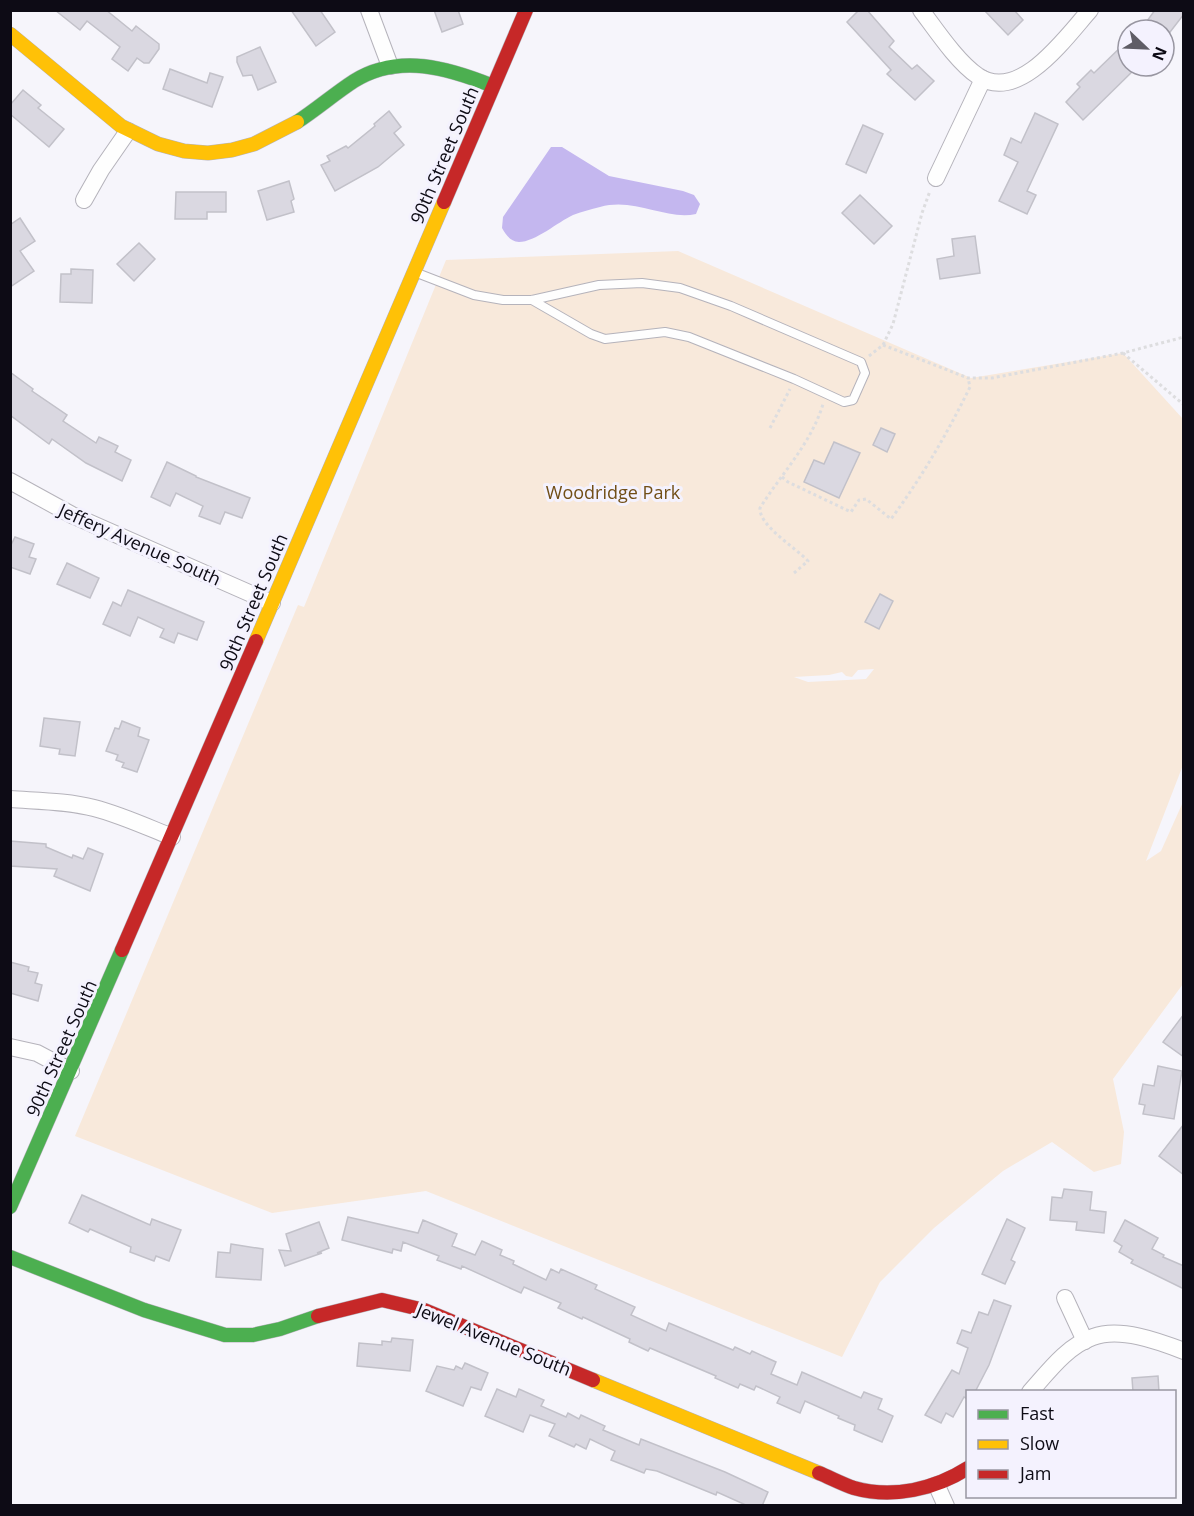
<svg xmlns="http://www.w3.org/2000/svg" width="1194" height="1516" viewBox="0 0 1194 1516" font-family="'Open Sans',sans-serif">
<rect width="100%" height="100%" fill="#f6f5fb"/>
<!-- green -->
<path fill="#f8e9db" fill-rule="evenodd" d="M 678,251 L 971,378 L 1123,353 L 1183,419 L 1183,765 L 1146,861 L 1161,851 L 1183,802 L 1183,984 L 1113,1079 L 1124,1132 L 1121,1164 L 1094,1172 L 1052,1142 L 1003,1171 L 934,1228 L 880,1282 L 842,1357 L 426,1191 L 272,1213 L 75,1136 L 298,605 L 304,607 L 446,260 ZM 874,669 L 866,679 L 808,682 L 794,677 L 829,675 L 842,672 L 846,676 L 852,677 L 858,670 Z"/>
<!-- water -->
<path fill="#c4b7ef" d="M 551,147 L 562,147 L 609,176 L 683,191 L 694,195 L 700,204 L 696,214 C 667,221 635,197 600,207 C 591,209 581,212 573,215 C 558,222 535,242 519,242 C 510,241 506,235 502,228 L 503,217 Z"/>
<!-- building -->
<g fill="#dad8e1" stroke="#c2c1c9" stroke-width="1.5">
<path d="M 55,10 L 106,10 L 132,31 L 136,26 L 159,44 L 159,49 L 149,63 L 144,63 L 137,58 L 128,71 L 112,59 L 120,47 L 87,21 L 80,30 Z"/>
<path d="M 291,10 L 320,10 L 335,32 L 316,46 Z"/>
<path d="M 434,10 L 458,10 L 463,24 L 442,32 Z"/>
<path d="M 859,10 L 867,10 L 894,41 L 889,47 L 912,69 L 917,65 L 934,81 L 915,100 L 887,74 L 891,70 L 847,22 Z"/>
<path d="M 984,10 L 1014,10 L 1023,20 L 1008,35 Z"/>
<path d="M 1155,10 L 1184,10 L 1184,14 L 1167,36 L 1164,34 L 1164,30 L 1159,30 L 1147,21 Z"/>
<path d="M 1128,40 L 1128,66 L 1138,66 L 1083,120 L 1066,102 L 1080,87 L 1077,84 L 1091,70 L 1094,73 Z"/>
<path d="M 260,47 L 276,82 L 258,90 L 252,75 L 243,76 L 237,62 L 237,57 Z"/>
<path d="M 170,69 L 207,83 L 210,73 L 223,77 L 212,107 L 163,89 Z"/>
<path d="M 23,90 L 41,105 L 38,108 L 64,129 L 49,147 L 10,114 L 10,105 Z"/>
<path d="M 389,111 L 401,127 L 394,133 L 404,145 L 378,167 L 335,191 L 321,165 L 330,161 L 327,156 L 346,146 L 348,148 L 375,126 L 374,124 Z"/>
<path d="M 1035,113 L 1058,124 L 1027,191 L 1036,195 L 1027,214 L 999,201 L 1018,162 L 1004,155 L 1011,138 L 1021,143 Z"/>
<path d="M 863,125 L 883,134 L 866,173 L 846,164 Z"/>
<path d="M 289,181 L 294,199 L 291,201 L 294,212 L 267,220 L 258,191 Z"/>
<path d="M 176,192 L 226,192 L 226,212 L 207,212 L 207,219 L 175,219 Z"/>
<path d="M 860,195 L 892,226 L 874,244 L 842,213 Z"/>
<path d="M 20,218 L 35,241 L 20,251 L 34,271 L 10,287 L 10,225 Z"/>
<path d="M 975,236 L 980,273 L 940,279 L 937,259 L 954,256 L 952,239 Z"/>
<path d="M 139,243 L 155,259 L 134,281 L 117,264 Z"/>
<path d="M 71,269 L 93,270 L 92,303 L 60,302 L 61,274 L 71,274 Z"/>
<path d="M 10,372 L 33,389 L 32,391 L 67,415 L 63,421 L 96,443 L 99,437 L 118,446 L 115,452 L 131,460 L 122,481 L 86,463 L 52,439 L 49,444 L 10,415 Z"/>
<path d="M 881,428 L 895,434 L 887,452 L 873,445 Z"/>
<path d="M 834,442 L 860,453 L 839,498 L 804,482 L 814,460 L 824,464 Z"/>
<path d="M 167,462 L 196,476 L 196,477 L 250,498 L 242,518 L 225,512 L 220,524 L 199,516 L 203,506 L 176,493 L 170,506 L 151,497 Z"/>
<path d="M 15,537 L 34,544 L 29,557 L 36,559 L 30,574 L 10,567 L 10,547 Z"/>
<path d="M 67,563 L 99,578 L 90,598 L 57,584 Z"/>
<path d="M 128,590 L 204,622 L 197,640 L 178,633 L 174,643 L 160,637 L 164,629 L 138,617 L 130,636 L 103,624 L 113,602 L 121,606 Z"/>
<path d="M 880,594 L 893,601 L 879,629 L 865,622 Z"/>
<path d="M 44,718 L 80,722 L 75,756 L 59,754 L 60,749 L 40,746 Z"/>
<path d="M 122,721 L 140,728 L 138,736 L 149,740 L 137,772 L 122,767 L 124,763 L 116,760 L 118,755 L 106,751 L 115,728 L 119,729 Z"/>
<path d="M 10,841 L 46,844 L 46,847 L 72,858 L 73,855 L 83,859 L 88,848 L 103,854 L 90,891 L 54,876 L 57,869 L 10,866 Z"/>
<path d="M 10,962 L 29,967 L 28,971 L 38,973 L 35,983 L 42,985 L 38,1001 L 10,993 Z"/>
<path d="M 1184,1014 L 1184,1057 L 1163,1042 Z"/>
<path d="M 1158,1066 L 1182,1071 L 1174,1119 L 1143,1114 L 1145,1105 L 1139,1104 L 1143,1084 L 1154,1086 Z"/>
<path d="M 1184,1124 L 1184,1175 L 1159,1156 Z"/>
<path d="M 1064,1189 L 1092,1192 L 1090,1210 L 1106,1212 L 1104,1233 L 1076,1230 L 1077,1222 L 1050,1220 L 1052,1197 L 1062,1198 Z"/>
<path d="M 82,1195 L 150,1225 L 152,1219 L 181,1230 L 169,1261 L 156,1256 L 154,1261 L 130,1252 L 131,1247 L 90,1229 L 88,1232 L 69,1223 Z"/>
<path d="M 348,1217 L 418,1233 L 423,1220 L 457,1234 L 452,1246 L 475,1255 L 482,1241 L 502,1250 L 500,1255 L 514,1261 L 513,1264 L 546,1280 L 551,1269 L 559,1273 L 561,1269 L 597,1285 L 595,1289 L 635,1307 L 631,1315 L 666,1331 L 669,1323 L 733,1350 L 735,1347 L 750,1354 L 752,1351 L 776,1362 L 771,1374 L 797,1385 L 802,1372 L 861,1398 L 864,1392 L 882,1399 L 878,1409 L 893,1416 L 882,1442 L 854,1430 L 855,1425 L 838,1418 L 839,1416 L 805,1401 L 800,1413 L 777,1403 L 780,1397 L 756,1386 L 754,1390 L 740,1384 L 738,1388 L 715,1378 L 716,1376 L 650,1348 L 648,1351 L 629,1342 L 630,1339 L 583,1317 L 582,1319 L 558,1308 L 561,1303 L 524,1287 L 521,1293 L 462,1266 L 461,1269 L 437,1260 L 439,1256 L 403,1242 L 401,1251 L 393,1249 L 392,1253 L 342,1240 Z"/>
<path d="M 1007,1219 L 1025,1228 L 1011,1260 L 1015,1262 L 1005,1284 L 982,1274 Z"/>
<path d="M 1125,1220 L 1158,1238 L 1152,1249 L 1164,1255 L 1163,1257 L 1184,1266 L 1184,1289 L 1131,1263 L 1133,1260 L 1119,1252 L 1122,1246 L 1114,1241 Z"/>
<path d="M 319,1222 L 329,1248 L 317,1253 L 322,1253 L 285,1266 L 279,1250 L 291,1251 L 286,1234 Z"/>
<path d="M 231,1244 L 263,1249 L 261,1280 L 216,1277 L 218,1252 L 230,1253 Z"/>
<path d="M 994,1300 L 1011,1306 L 989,1365 L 975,1392 L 968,1392 L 968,1399 L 964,1397 L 953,1417 L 946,1413 L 941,1423 L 925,1415 L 952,1370 L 959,1374 L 968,1348 L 957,1343 L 962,1330 L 971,1333 L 979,1312 L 988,1315 Z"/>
<path d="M 392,1338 L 413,1340 L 410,1371 L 357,1366 L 359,1343 L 382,1345 L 382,1341 L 391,1342 Z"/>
<path d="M 465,1363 L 488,1373 L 481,1390 L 471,1387 L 463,1406 L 426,1391 L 437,1366 L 454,1370 L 456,1366 L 462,1369 Z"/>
<path d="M 1158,1376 L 1159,1392 L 1133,1392 L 1132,1378 Z"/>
<path d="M 497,1389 L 516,1397 L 519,1389 L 544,1400 L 541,1406 L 566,1417 L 568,1413 L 579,1419 L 581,1415 L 605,1426 L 603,1430 L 639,1445 L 641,1439 L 725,1472 L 768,1492 L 762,1506 L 748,1506 L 717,1492 L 716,1495 L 657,1471 L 646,1469 L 644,1473 L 611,1460 L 615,1451 L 590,1439 L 586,1449 L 576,1444 L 574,1447 L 549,1436 L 555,1424 L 530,1415 L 523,1432 L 485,1416 Z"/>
</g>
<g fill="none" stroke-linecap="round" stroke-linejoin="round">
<defs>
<path id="lane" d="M 417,273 L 474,295 L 503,300 L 532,300 L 599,285 L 642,283 L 680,288 L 731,306 L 861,362 L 865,373 L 853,400 L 844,402 L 794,379 L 689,337 L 665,332 L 605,339 L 591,334 L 532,300"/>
<g id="street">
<path d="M 369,10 L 390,66"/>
<path d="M 921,10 C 936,30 958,63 978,76 C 1019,104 1066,37 1090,10"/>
<path d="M 936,178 L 983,79"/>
<path d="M 84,200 L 101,170 L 128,131"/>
<path d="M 10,481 L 72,515 L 272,603"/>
<path d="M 10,799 C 38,801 67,801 94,808 C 121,815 147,827 172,837"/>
<path d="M 10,1047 L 37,1053 L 71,1071"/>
<path d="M 1065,1298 L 1085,1341"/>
<path d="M 1030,1392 C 1048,1372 1067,1346 1093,1337 C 1120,1327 1158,1341 1184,1351"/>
<path d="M 937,1486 L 946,1506"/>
</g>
<g id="fast">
<path d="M 297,122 C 317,109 334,94 354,81 C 399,53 448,68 493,86"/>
<path d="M 10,1207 L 122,950"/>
<path d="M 10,1257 L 144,1310 L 225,1335 L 253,1335 L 280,1329 L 318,1316"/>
</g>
<g id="slow">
<path d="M 10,34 L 121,126 L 158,144 L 184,151 L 208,153 L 232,150 L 254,144 L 297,122"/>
<path d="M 256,641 L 444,202"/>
<path d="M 593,1380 L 819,1473"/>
</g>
<g id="jam">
<path d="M 444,202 L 526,10"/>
<path d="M 122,950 L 256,641"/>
<path d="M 318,1316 L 382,1300 L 424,1310 L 593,1380"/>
<path d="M 819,1473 C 831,1478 842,1484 854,1488 C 893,1499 935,1489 968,1468"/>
</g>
</defs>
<!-- lane casing -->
<use href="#lane" stroke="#b5b3bb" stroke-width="10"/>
<!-- street casing -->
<use href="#street" stroke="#b5b3bb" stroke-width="18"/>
<!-- fast casing -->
<use href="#fast" stroke="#b5b3bb" stroke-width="15"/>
<!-- slow casing -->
<use href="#slow" stroke="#b5b3bb" stroke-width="15"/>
<!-- jam casing -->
<use href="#jam" stroke="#b5b3bb" stroke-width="15"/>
<!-- path -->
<g stroke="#dddddf" stroke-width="3" stroke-dasharray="3 3" stroke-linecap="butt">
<path d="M 883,345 L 968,378 L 992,378 L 1123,353 L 1184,337"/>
<path d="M 1123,353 L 1184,405"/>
<path d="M 869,356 L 883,345 L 893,324 L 922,213 L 930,191"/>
<path d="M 770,428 L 790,389"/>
<path d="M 782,477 L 788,482 L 851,512 L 859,500 L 866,499 L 891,519 C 922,477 947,434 970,387 L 968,378"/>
<path d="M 794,573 L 808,561 C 795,547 759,526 760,508 C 781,474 811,444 823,404"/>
</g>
<!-- lane -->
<use href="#lane" stroke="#fefefe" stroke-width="8"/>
<!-- street -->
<use href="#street" stroke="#fefefe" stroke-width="16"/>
<!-- fast -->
<use href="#fast" stroke="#4caf50" stroke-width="14"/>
<!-- slow -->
<use href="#slow" stroke="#ffc107" stroke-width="14"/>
<!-- jam -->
<use href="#jam" stroke="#c62828" stroke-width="14"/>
</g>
<g text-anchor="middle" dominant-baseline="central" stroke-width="6" stroke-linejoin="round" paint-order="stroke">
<!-- street labels -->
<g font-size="18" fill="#0d0b15" stroke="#f4f2fe">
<text transform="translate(444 155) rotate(-67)">90th Street South</text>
<text transform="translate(140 544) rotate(24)">Jeffery Avenue South</text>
<text transform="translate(253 602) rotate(-67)">90th Street South</text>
<text transform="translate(61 1048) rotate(-66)">90th Street South</text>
<text transform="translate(494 1339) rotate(22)">Jewel Avenue South</text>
</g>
<!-- park labels -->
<g font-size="18" fill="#714e16" stroke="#f4f2fe">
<text x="613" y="492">Woodridge Park</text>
</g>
</g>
<!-- border -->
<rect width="1194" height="1516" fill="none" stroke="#0d0b15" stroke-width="24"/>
<!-- legend -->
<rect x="966" y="1390" width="210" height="108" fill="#f4f2fe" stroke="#9896a1" stroke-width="1.5"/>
<rect x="978" y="1410" width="30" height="9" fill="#4caf50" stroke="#9896a1" stroke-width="1.5"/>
<text x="1020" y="1420" font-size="18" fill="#0d0b15">Fast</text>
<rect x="978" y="1440" width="30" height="9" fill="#ffc107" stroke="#9896a1" stroke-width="1.5"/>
<text x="1020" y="1450" font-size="18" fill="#0d0b15">Slow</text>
<rect x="978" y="1470" width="30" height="9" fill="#c62828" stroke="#9896a1" stroke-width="1.5"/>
<text x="1020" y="1480" font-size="18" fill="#0d0b15">Jam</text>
<!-- north arrow -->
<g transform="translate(1146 48) rotate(113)"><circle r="28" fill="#f4f2fe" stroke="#9896a1" stroke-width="1.5"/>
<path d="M0-4.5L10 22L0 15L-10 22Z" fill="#5f5d66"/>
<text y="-9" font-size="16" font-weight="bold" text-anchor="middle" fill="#0d0b15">N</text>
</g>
</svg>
